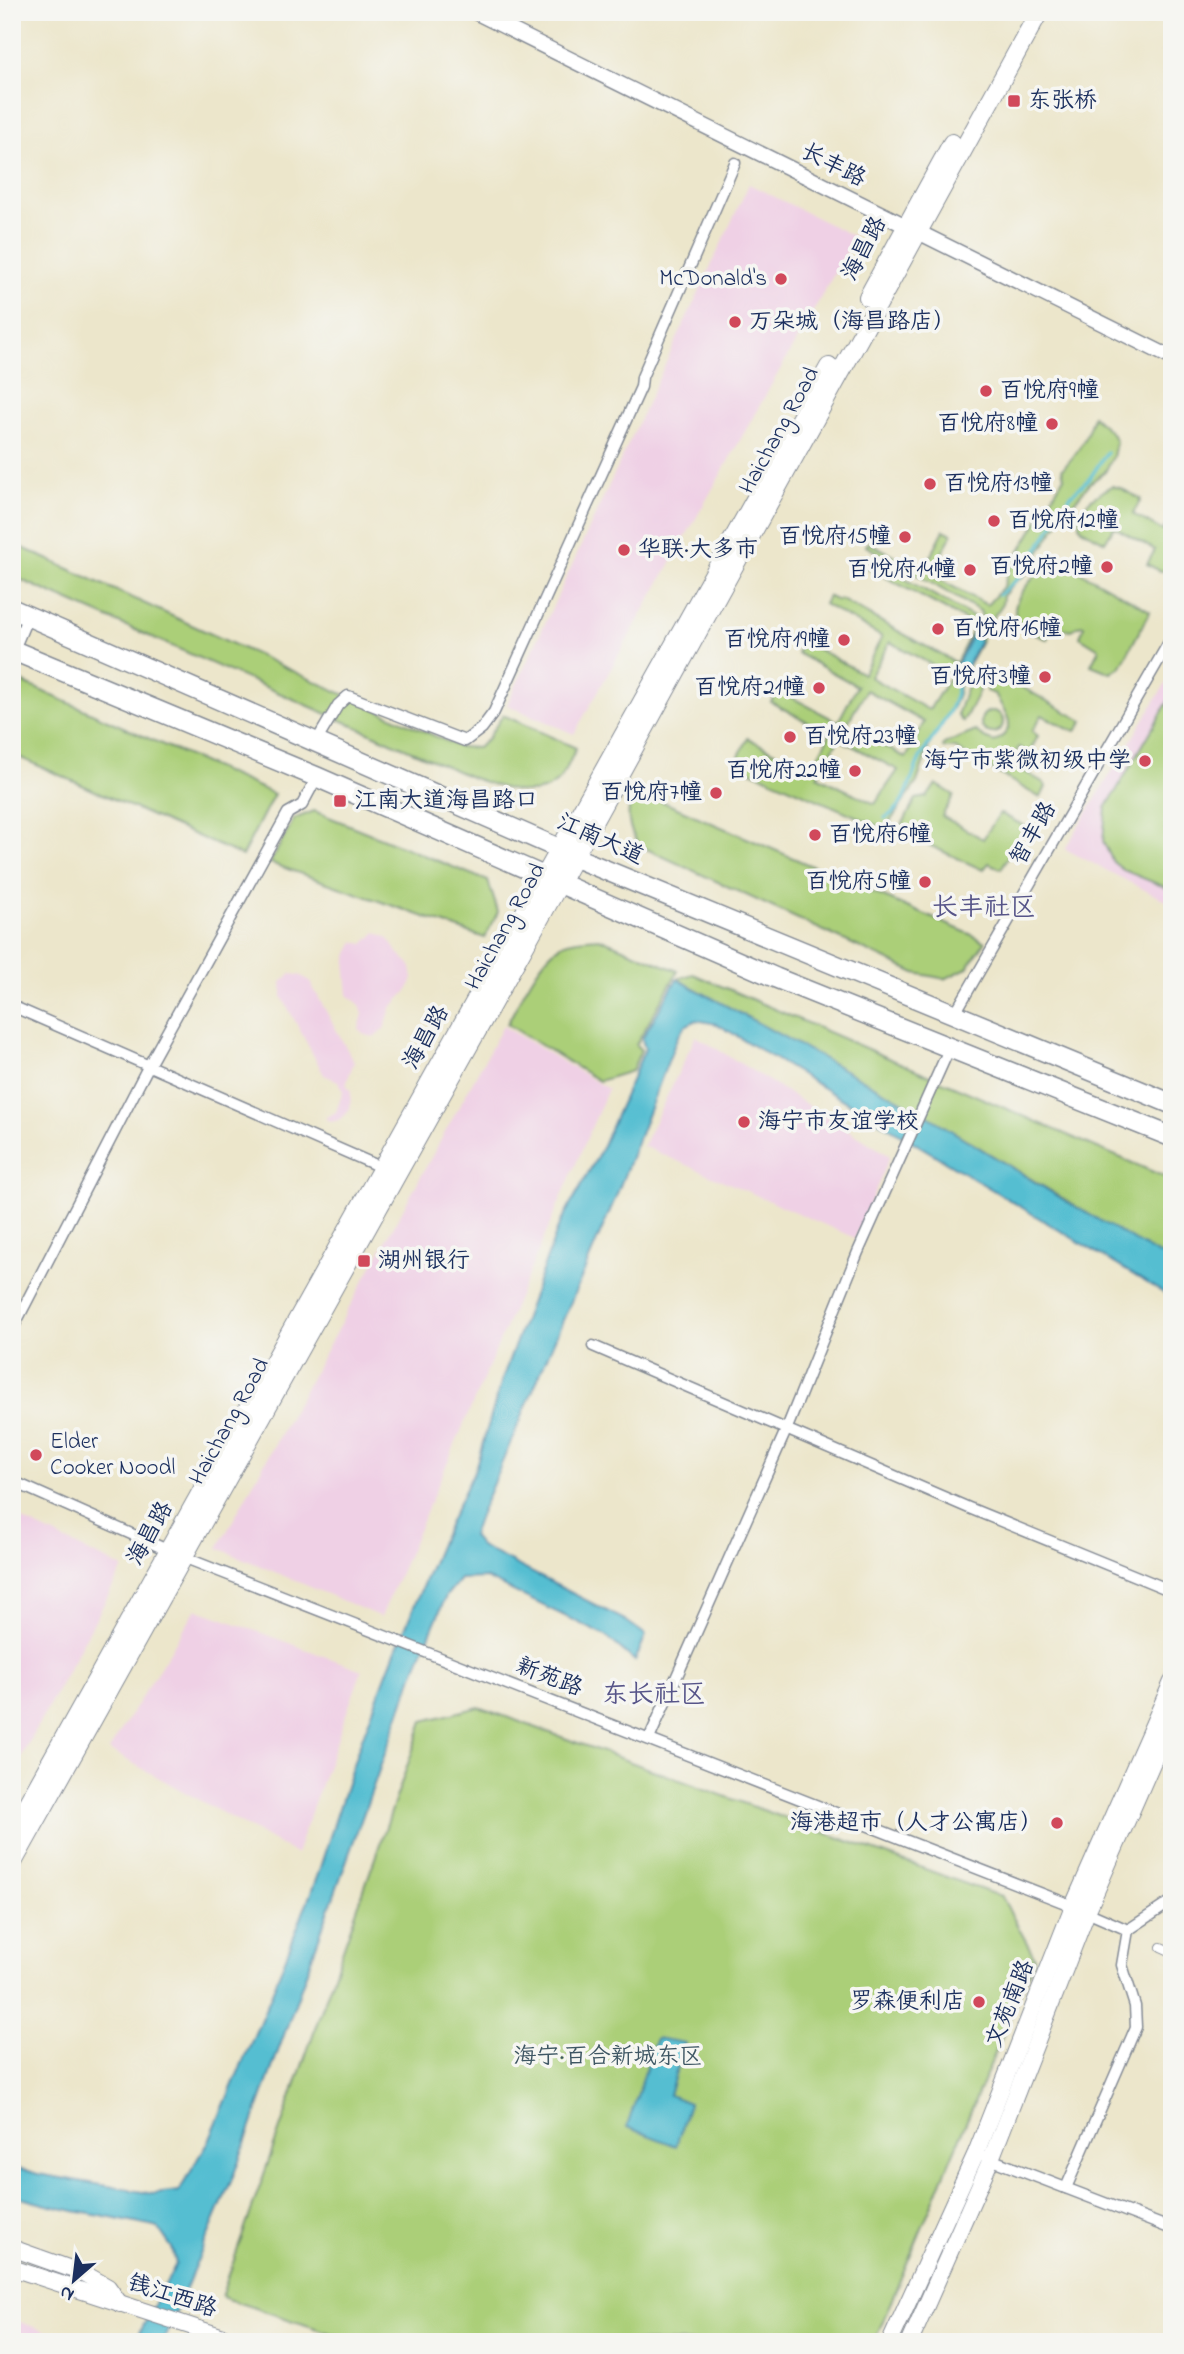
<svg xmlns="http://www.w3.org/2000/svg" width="1184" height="2354" viewBox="0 0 1184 2354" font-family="'Indie Flower','LXGW WenKai TC',sans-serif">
<rect width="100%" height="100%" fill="#f6f6f2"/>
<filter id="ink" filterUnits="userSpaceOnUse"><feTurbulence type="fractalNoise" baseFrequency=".0143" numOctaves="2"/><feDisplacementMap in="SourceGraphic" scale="14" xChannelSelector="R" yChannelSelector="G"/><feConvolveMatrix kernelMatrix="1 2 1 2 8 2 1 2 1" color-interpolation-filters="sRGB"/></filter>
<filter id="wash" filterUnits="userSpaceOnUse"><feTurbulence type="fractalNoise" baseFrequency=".00686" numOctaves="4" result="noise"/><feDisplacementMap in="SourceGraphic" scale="28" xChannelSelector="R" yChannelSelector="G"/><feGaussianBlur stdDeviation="1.57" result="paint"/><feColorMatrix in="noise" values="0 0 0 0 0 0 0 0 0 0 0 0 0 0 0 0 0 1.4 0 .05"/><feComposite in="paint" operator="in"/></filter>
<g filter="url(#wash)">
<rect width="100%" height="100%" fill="#ece6cb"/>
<!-- built -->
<g fill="#efd0e5">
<path d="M 749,184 L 855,237 L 574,734 L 507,705 Z"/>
<path d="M 1172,673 L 1172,904 L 1065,849 Z"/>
<path d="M 376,932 L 389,939 L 396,951 L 410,964 L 413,978 L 409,989 L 391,1008 L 384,1029 L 375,1037 L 365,1035 L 359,1029 L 363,1014 L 360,1005 L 348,995 L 346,973 L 347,958 L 354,942 L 364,944 Z"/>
<path d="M 290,974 L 299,975 L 309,980 L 354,1062 L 346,1084 L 351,1091 L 350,1109 L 339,1120 L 330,1122 L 325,1118 L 336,1112 L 343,1091 L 338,1081 L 324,1075 L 282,997 L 282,982 Z"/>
<path d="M 503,1026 L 608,1089 L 381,1617 L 218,1548 Z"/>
<path d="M 696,1036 L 890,1156 L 855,1238 L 643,1146 Z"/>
<path d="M 12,1515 L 123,1568 L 12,1774 Z"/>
<path d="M 196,1609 L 362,1670 L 296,1854 L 109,1750 Z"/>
<path d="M 12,2319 L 75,2342 L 12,2342 Z"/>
</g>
<!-- green -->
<g fill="#abcf78" stroke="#637f6b" stroke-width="2" fill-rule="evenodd">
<path d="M 1093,416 L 1112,433 L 1116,442 L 1113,457 L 1105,472 L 1090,483 L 1065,513 L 1039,553 L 1029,572 L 1014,583 L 1003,596 L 1002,605 L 988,624 L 982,618 L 980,611 L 866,546 L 868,542 L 870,543 L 923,571 L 944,530 L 952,534 L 931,575 L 987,605 L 1004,586 L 1008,571 L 1064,477 L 1062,469 C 1077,455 1088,435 1093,416 Z"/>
<path d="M 1112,486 L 1120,488 L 1141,499 L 1133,514 L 1163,531 L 1172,516 L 1172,565 L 1167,570 L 1160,571 L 1147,564 L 1155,550 L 1114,527 L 1105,542 L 1083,530 L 1079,525 C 1078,504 1096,495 1112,486 Z"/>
<path d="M 12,543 L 459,747 L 478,748 L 488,738 L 503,715 L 576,748 C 571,758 566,774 557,782 C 534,803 498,786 473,778 L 12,576 Z"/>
<path d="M 1052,556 L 1150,611 L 1121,666 L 1111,673 L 1091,665 L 1099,649 L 1080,637 L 1084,626 L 1081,625 L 1071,630 L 1058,628 L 1049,634 L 1047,639 C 986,618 1026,588 1052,556 Z"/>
<path d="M 861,559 L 876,563 L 975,618 L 981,628 L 982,640 L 960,680 L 958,694 L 954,705 L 930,743 L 917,782 L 885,829 L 735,764 L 748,738 L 810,771 L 830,734 L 771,702 L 778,690 L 838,722 L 857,686 L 797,653 L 803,641 L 863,674 L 882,637 L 824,604 L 828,596 L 838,601 L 840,599 L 956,663 L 975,625 L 859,563 ZM 890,642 L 951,675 L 929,710 L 870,677 ZM 866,690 L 924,722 L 906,758 L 846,726 ZM 839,739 L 898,770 L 875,804 L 817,776 Z"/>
<path d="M 980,667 C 987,685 970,707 963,722 L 957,715 C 964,698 966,679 980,667 Z"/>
<path d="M 991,670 L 1083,721 L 1076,731 L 1068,729 L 1042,715 L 1032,731 L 1038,736 L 1029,753 L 1019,747 L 1010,763 L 1044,783 L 1046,787 L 1042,795 L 1039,797 L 955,748 L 943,748 L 944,744 L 976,731 L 984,738 L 994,742 C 1022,726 1004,713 995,694 L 986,691 Z"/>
<path d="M 15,679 L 274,794 L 242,856 L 12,754 L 12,685 Z"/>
<path d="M 1172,695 L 1172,890 L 1123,870 L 1113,862 L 1103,841 L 1106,808 Z"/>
<circle cx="992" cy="722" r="11"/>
<path d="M 936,784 L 954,795 L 942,816 L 983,839 L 1000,813 L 1026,827 L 1001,869 L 989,863 L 983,870 L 905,834 L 901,827 L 916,799 L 927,797 Z"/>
<path d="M 633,789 L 972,935 L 985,942 L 967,968 L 945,979 L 915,973 L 640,846 C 625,826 627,812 633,789 Z"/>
<path d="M 314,811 L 488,881 L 498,912 L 485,938 L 270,863 L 294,819 Z"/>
<path d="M 599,938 L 678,971 L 636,1045 L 641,1050 L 632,1071 L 599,1081 L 507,1024 C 520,1001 541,953 565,943 C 576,939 587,939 599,938 Z"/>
<path d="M 693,974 L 1172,1180 L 1172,1265 L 918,1110 L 677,979 Z"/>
<path d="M 479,1707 L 1002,1897 L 1035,1958 L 874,2342 L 358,2342 L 221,2297 L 423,1721 Z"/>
</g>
<!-- water -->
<g fill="#55bed1" stroke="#387698" stroke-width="2">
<path d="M 977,630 L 979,642 L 963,674 L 957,681 L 953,673 L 972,635 Z"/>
<path d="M 677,979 L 918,1110 L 1064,1200 L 1158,1254 L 1172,1258 L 1172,1298 L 717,1024 L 696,1020 L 685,1026 L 677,1038 L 615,1199 L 479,1516 L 472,1536 L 480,1546 L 625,1620 L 646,1635 L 635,1661 L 606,1636 L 486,1578 L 460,1579 L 446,1596 L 415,1670 L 233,2177 L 163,2342 L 135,2342 L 176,2264 L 172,2248 L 158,2228 C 109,2216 60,2211 12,2195 L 12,2166 L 38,2174 L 154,2194 L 179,2191 L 207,2145 L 268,2003 L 317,1877 L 357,1752 L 391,1662 L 442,1539 L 475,1469 L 503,1377 L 559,1225 L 600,1152 L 645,1049 L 642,1039 Z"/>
<path d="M 656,2038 L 685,2043 L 669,2095 L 689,2103 L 676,2146 L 627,2127 Z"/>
</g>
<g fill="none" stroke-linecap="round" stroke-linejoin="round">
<!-- stream -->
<g stroke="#55bed1" stroke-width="3.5">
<path d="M 999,595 L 1022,575 L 1071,495 L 1090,478 L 1107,452"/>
<path d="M 885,818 C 908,806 910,778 920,758 C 933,735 958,709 957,681"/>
</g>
</g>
</g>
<g filter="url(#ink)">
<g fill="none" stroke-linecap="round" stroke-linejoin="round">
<defs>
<path id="pedestrian" d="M 1161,1947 L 1172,1952"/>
<g id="minor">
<path d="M 12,654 L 28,616"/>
<path d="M 316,742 L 338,705 L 348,696 L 465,741 L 482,728 L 494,712 L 641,387 L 642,377 L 735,163"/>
<path d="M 12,1006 L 385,1169"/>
<path d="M 954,1015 L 1172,637"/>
<path d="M 12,1330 L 149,1065 L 288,813 L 302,805 L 317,777"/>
<path d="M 593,1346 L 969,1508 L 1172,1591"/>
<path d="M 12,1481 L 183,1557 L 1073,1906 L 1128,1930 L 1172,1901"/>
<path d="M 649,1739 L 787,1428 L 858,1252 L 950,1047"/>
<path d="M 985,2157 L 1172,2229"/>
<path d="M 1066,2188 L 1136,2027 L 1135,2006 L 1122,1965 L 1128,1930"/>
</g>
<path id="tertiary" d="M 475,12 L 1172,358"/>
<g id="secondary">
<path d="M 12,2248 L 85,2274 L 108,2287 L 120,2304"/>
<path d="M 12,2268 L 239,2342"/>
<path d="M 890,2342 L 976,2153 L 1073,1906 L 1172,1682"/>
<path d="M 910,2342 L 991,2159 L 1087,1912 L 1172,1718"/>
</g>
<g id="primary">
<path d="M 868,297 L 952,143"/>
<path d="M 12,1831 L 829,367"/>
<path d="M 12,1864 L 559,884 L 1039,12"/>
</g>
<g id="trunk">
<path d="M 12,609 L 560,849 L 574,857 L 1172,1104"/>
<path d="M 12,650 L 317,777 L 776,978 L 1172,1137"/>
</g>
</defs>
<!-- pedestrian casing -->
<use href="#pedestrian" stroke="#848a94" stroke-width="10"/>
<!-- minor casing -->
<use href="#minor" stroke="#848a94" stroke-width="13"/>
<!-- tertiary casing -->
<use href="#tertiary" stroke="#848a94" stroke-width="17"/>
<!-- secondary casing -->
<use href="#secondary" stroke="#848a94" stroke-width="18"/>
<!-- primary casing -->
<use href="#primary" stroke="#848a94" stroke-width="20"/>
<!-- trunk casing -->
<use href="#trunk" stroke="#848a94" stroke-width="22"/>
<!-- pedestrian -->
<use href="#pedestrian" stroke="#fff" stroke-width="8"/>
<!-- minor -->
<use href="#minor" stroke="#fff" stroke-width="10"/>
<!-- tertiary -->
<use href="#tertiary" stroke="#fff" stroke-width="14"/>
<!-- secondary -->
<use href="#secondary" stroke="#fff" stroke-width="16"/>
<!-- primary -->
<use href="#primary" stroke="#fff" stroke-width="18"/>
<!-- trunk -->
<use href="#trunk" stroke="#fff" stroke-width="19"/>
</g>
</g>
<!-- markers -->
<g fill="#d1495b" stroke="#f6f6f2" stroke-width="2.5">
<rect x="1007" y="94" width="14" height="14" rx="3.5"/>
<circle cx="781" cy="279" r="7"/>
<circle cx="735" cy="322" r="7"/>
<circle cx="986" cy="391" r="7"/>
<circle cx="1052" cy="424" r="7"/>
<circle cx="930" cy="484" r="7"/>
<circle cx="994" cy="521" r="7"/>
<circle cx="905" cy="537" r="7"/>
<circle cx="624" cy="550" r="7"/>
<circle cx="1107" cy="567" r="7"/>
<circle cx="970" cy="570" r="7"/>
<circle cx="938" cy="629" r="7"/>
<circle cx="844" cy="640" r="7"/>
<circle cx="1045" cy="677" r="7"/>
<circle cx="819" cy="688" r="7"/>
<circle cx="790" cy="737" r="7"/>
<circle cx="1145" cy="761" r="7"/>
<circle cx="855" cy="771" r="7"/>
<circle cx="716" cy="793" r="7"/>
<rect x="333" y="794" width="14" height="14" rx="3.5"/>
<circle cx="815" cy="835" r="7"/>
<circle cx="925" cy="882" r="7"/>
<circle cx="744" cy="1122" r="7"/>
<rect x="357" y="1254" width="14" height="14" rx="3.5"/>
<circle cx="36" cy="1455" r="7"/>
<circle cx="1057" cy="1823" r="7"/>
<circle cx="979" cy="2002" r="7"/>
</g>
<g text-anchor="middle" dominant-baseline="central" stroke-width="7" stroke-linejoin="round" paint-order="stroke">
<!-- poi labels -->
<g font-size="23" fill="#1b2f5e" stroke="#f6f6f2" text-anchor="end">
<text x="1028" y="101" text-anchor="start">东张桥</text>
<text x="767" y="279">McDonald's</text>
<text x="749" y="322" text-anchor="start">万朵城（海昌路店）</text>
<text x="1000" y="391" text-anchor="start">百悦府9幢</text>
<text x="1038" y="424">百悦府8幢</text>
<text x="944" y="484" text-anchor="start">百悦府13幢</text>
<text x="1008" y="521" text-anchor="start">百悦府12幢</text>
<text x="891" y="537">百悦府15幢</text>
<text x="638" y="550" text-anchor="start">华联·大多市</text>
<text x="1093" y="567">百悦府2幢</text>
<text x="956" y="570">百悦府14幢</text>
<text x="952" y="629" text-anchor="start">百悦府16幢</text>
<text x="830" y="640">百悦府19幢</text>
<text x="1031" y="677">百悦府3幢</text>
<text x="805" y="688">百悦府21幢</text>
<text x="804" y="737" text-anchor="start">百悦府23幢</text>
<text x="1131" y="761">海宁市紫微初级中学</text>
<text x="841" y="771">百悦府22幢</text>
<text x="702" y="793">百悦府7幢</text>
<text x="354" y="801" text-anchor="start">江南大道海昌路口</text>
<text x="829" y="835" text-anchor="start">百悦府6幢</text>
<text x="911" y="882">百悦府5幢</text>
<text x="758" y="1122" text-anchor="start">海宁市友谊学校</text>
<text x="378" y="1261" text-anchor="start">湖州银行</text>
<text x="50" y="1442" text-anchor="start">Elder<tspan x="50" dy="26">Cooker Noodl</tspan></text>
<text x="1043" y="1823">海港超市（人才公寓店）</text>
<text x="965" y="2002">罗森便利店</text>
</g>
<!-- street labels -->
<g font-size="23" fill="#1b2f5e" stroke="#f6f6f2">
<text transform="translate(833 166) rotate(27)">长丰路</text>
<text transform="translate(865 249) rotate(-62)">海昌路</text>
<text transform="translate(780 431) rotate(-61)">Haichang Road</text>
<text transform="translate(1034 834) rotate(-60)">智丰路</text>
<text transform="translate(600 840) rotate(24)">江南大道</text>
<text transform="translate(506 927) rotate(-61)">Haichang Road</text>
<text transform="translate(427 1038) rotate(-61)">海昌路</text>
<text transform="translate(230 1422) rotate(-61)">Haichang Road</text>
<text transform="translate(151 1534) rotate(-61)">海昌路</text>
<text transform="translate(549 1678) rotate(21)">新苑路</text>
<text transform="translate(1011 2004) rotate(-68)">文苑南路</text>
<text transform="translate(172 2297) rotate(18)">钱江西路</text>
</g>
<!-- park labels -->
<g font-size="23" fill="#3f5764" stroke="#f6f6f2">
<text x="608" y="2057">海宁·百合新城东区</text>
</g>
<!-- quarter labels -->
<g font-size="26" fill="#575589" stroke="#f6f6f2">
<text x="984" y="909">长丰社区</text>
<text x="654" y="1696">东长社区</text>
</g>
</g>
<!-- margin -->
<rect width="1184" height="2354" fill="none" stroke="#f6f6f2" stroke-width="42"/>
<!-- north arrow -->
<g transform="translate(74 2280) rotate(208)" stroke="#f6f6f2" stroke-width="5" paint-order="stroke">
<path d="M0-5L12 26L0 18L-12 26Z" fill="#1b2f5e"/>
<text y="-10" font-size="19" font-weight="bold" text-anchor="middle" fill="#1b2f5e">N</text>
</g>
</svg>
